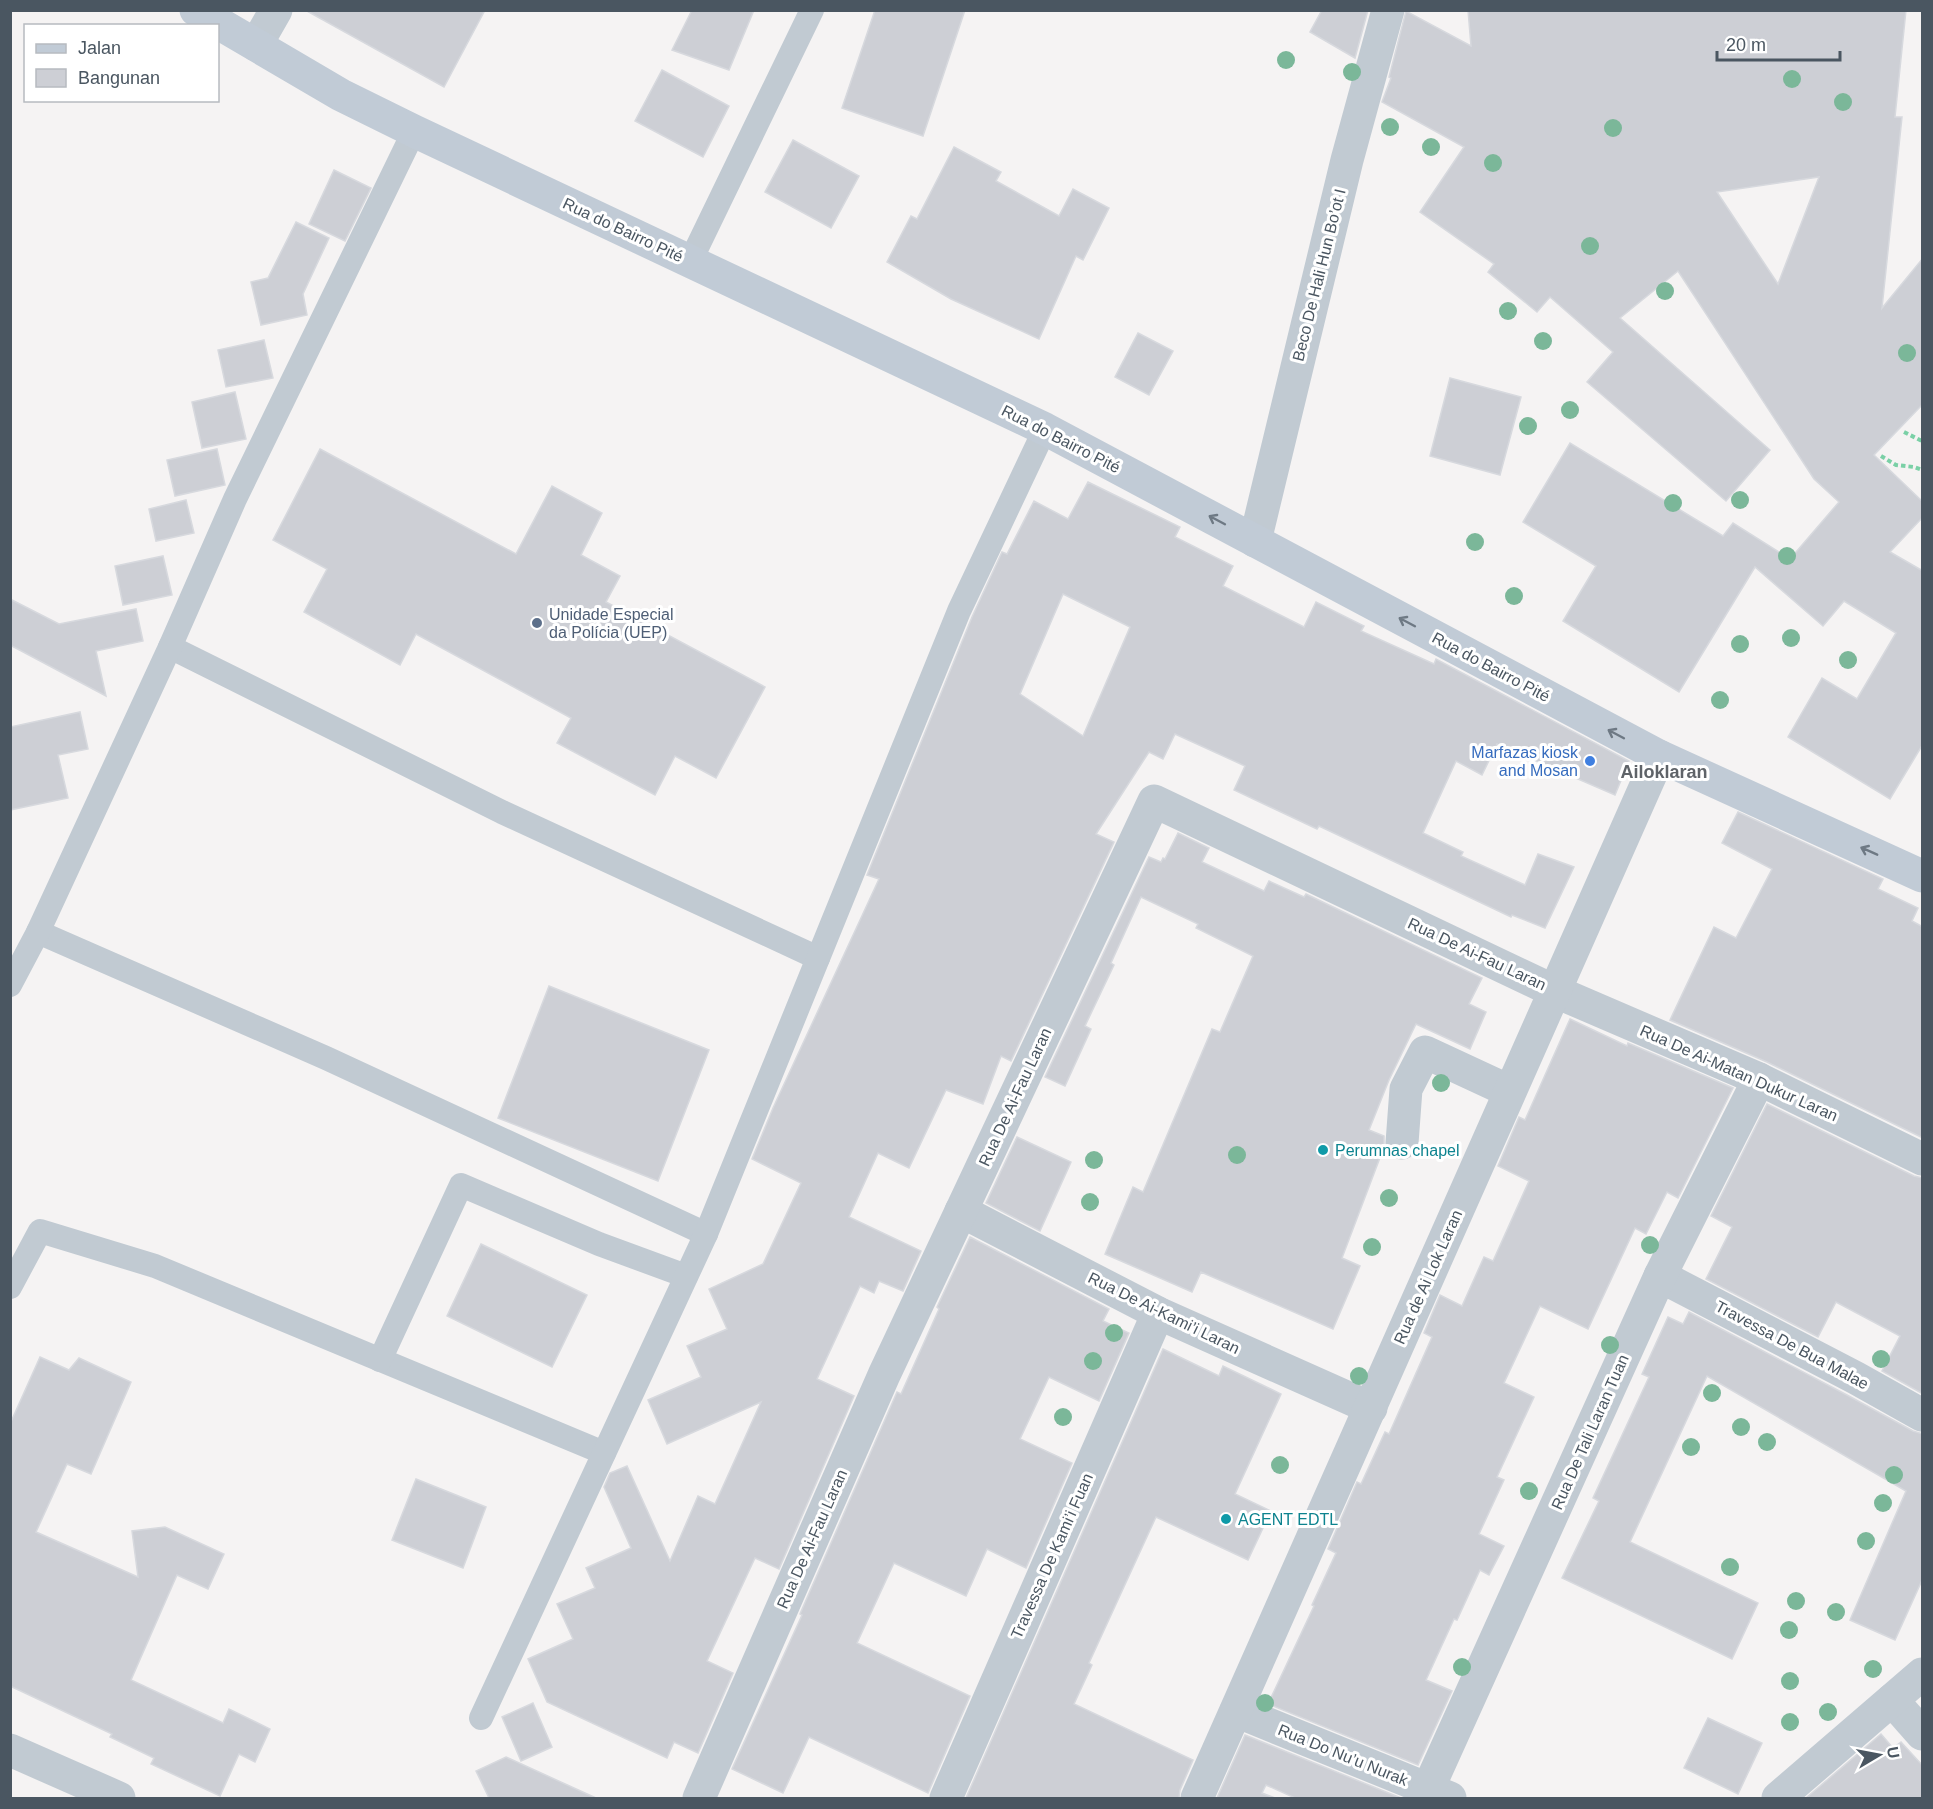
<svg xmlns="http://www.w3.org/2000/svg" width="1933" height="1809" viewBox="0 0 1933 1809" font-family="Arial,sans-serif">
<rect width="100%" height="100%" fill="#f5f3f3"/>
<!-- building -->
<g fill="#cdcfd5" stroke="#d7d9de" stroke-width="1.5" fill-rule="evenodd">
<path d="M 305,10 L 485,10 L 444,87 Z"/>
<path d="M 692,10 L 754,10 L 729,70 L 672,50 Z"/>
<path d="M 875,10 L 965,10 L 923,136 L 842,108 Z"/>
<path d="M 1322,10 L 1368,10 L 1355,58 L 1310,32 Z"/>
<path d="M 1468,10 L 1906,10 L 1895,117 L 1902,117 L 1882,308 L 1923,258 L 1923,404 L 1874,455 L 1923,502 L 1923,517 L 1890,552 L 1923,571 L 1923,744 L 1890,799 L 1788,737 L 1822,678 L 1857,699 L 1896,633 L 1844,601 L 1823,626 L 1755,567 L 1679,692 L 1563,621 L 1596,566 L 1523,522 L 1570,443 L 1723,536 L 1733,523 L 1790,559 L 1839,502 L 1814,479 L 1678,271 L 1620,318 L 1770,450 L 1726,501 L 1587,382 L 1613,352 L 1550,297 L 1537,312 L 1488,272 L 1494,264 L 1420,212 L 1464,147 L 1382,102 L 1391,78 L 1389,77 L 1406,11 L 1471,46 ZM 1819,177 L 1778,284 L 1717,192 Z"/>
<path d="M 662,70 L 729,106 L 703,157 L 635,121 Z"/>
<path d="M 793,140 L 859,176 L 831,228 L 765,192 Z"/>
<path d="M 954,147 L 1001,172 L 996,181 L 1059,216 L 1073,189 L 1109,208 L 1083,260 L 1076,256 L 1039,339 L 951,299 L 887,262 L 911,216 L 917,219 Z"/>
<path d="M 334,170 L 371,188 L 345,241 L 309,224 Z"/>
<path d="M 296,222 L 329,238 L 303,294 L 307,315 L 261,325 L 251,282 L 268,278 Z"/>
<path d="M 1138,333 L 1173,351 L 1149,395 L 1115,377 Z"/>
<path d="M 264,340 L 273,378 L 226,387 L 218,350 Z"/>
<path d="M 1450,378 L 1521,397 L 1500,475 L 1430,456 Z"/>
<path d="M 235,392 L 246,439 L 202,448 L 192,402 Z"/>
<path d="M 217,449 L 225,485 L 175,496 L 167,460 Z"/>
<path d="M 320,449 L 516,554 L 552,486 L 602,513 L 581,555 L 620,576 L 606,602 L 765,687 L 716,778 L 675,756 L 655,795 L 557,743 L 571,718 L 416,634 L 400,665 L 304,612 L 327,569 L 273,540 Z"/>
<path d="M 1088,482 L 1180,527 L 1175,537 L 1233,566 L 1223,586 L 1304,627 L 1316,602 L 1364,626 L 1361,631 L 1434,664 L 1436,659 L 1629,761 L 1615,795 L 1497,744 L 1482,775 L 1456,761 L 1423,833 L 1463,852 L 1461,856 L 1525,885 L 1538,854 L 1574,867 L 1545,928 L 1512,915 L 1511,917 L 1319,826 L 1317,829 L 1234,790 L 1245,766 L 1175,734 L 1163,759 L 1149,752 L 1096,834 L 1114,842 L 1011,1061 L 1001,1056 L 983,1104 L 946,1090 L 909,1168 L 878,1153 L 849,1217 L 921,1251 L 903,1291 L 879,1281 L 874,1293 L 860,1286 L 817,1379 L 854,1396 L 779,1569 L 755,1558 L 707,1661 L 733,1673 L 698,1753 L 674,1742 L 667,1758 L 547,1702 L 528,1659 L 573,1639 L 557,1604 L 595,1588 L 586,1568 L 631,1548 L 604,1487 L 610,1473 L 627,1466 L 670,1561 L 698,1496 L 715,1504 L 761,1402 L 667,1444 L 648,1400 L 701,1377 L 687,1346 L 727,1329 L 709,1289 L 763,1264 L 801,1183 L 752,1159 L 773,1108 L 879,879 L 867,875 L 972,617 L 1002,552 L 1007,554 L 1034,501 L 1068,519 ZM 1063,594 L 1130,627 L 1083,736 L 1020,694 Z"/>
<path d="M 186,500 L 194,533 L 156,541 L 149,509 Z"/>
<path d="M 163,556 L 172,595 L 123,605 L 115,566 Z"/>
<path d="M 10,599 L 59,624 L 136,609 L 143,641 L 96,651 L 106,696 L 10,645 Z"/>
<path d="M 80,712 L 88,749 L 58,755 L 68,798 L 10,810 L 10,727 Z"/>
<path d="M 1738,812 L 1883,879 L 1878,889 L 1918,908 L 1912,921 L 1923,927 L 1923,1138 L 1767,1062 L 1670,1020 L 1714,927 L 1736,938 L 1772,869 L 1722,843 Z"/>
<path d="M 1178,833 L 1209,848 L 1202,862 L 1264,891 L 1269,881 L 1304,897 L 1306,894 L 1482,978 L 1469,1004 L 1486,1012 L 1470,1049 L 1416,1024 L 1389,1080 L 1369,1130 L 1384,1136 L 1384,1147 L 1342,1258 L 1360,1266 L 1333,1329 L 1201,1272 L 1192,1292 L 1105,1254 L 1133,1187 L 1143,1192 L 1212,1029 L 1220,1032 L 1253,956 L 1196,928 L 1198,924 L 1141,897 L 1111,963 L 1114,965 L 1085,1026 L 1091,1029 L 1065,1086 L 1045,1077 L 1149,857 L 1161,862 L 1163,858 L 1165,859 Z"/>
<path d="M 549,986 L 709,1050 L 658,1181 L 498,1118 Z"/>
<path d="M 1570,1019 L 1627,1046 L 1628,1043 L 1733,1088 L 1678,1198 L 1667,1192 L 1646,1234 L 1635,1228 L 1588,1329 L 1540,1306 L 1504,1383 L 1534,1397 L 1497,1477 L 1504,1480 L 1479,1534 L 1504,1546 L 1489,1575 L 1480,1570 L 1457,1620 L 1454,1619 L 1426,1680 L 1452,1691 L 1418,1765 L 1268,1704 L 1314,1606 L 1312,1605 L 1336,1553 L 1328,1549 L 1357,1482 L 1361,1484 L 1385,1432 L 1389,1434 L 1432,1337 L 1424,1333 L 1440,1295 L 1462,1306 L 1484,1257 L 1493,1261 L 1529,1181 L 1498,1166 L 1519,1117 L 1525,1120 Z"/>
<path d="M 1767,1104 L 1914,1176 L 1923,1178 L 1923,1394 L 1882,1371 L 1900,1336 L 1836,1302 L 1818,1337 L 1706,1279 L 1732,1227 L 1711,1216 Z"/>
<path d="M 1017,1137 L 1071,1162 L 1040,1231 L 986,1203 Z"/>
<path d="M 970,1237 L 1109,1309 L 1103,1321 L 1129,1333 L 1099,1401 L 1049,1377 L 1020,1439 L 1072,1463 L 1026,1568 L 987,1549 L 966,1596 L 894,1563 L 857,1643 L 970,1696 L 928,1793 L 809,1737 L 783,1793 L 732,1769 L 802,1615 L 800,1614 L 897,1392 L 901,1394 L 939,1309 L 937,1307 Z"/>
<path d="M 481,1244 L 587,1295 L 552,1367 L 447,1316 Z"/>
<path d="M 1689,1312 L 1847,1395 L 1913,1431 L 1923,1434 L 1923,1578 L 1895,1640 L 1850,1620 L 1906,1491 L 1707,1376 L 1630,1542 L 1758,1603 L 1732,1659 L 1562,1578 L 1599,1501 L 1593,1498 L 1649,1377 L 1642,1374 L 1668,1317 L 1683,1324 Z"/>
<path d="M 1163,1349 L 1219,1376 L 1223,1366 L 1281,1394 L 1235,1494 L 1271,1511 L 1248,1560 L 1156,1517 L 1089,1663 L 1092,1665 L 1074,1704 L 1193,1760 L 1180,1790 L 1179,1798 L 966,1798 Z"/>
<path d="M 40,1357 L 69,1370 L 79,1358 L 131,1382 L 91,1474 L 67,1464 L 36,1532 L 138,1577 L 132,1531 L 165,1527 L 224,1554 L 208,1589 L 177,1575 L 131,1680 L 223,1723 L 229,1709 L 270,1729 L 255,1762 L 239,1754 L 220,1796 L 151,1764 L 154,1758 L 110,1737 L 112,1734 L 10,1686 L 10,1424 Z"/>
<path d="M 416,1479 L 486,1507 L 463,1568 L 392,1540 Z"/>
<path d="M 533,1703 L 552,1747 L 521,1761 L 502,1717 Z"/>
<path d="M 1708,1718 L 1762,1743 L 1738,1794 L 1684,1768 Z"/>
<path d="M 1881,1734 L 1893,1748 L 1901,1742 L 1923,1766 L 1923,1798 L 1806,1798 Z"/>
<path d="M 1245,1735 L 1401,1798 L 1295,1798 L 1266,1785 L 1262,1793 L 1275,1798 L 1217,1798 Z"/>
<path d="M 506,1757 L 596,1798 L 489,1798 L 476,1771 Z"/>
</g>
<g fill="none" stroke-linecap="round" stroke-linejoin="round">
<!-- path -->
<g stroke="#7ad0a6" stroke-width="4" stroke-dasharray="4.5 3" stroke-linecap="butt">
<path d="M 1904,432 L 1922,441"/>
<path d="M 1881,456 L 1896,465 L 1914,467 L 1922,470"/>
</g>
<!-- service -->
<g stroke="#c1cad2" stroke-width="24">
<path d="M 690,262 L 812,10"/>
<path d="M 170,647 L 502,812 L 818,958"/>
<path d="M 38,932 L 326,1058 L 706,1234"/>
<path d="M 10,985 L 38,932 L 170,647 L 235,499 L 414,131"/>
<path d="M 10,1287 L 40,1231 L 155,1266 L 604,1453"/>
<path d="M 380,1360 L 461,1185 L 599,1244 L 686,1276"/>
<path d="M 481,1718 L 706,1234 L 959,611 L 1045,429"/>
</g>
<!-- minor -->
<g stroke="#c1cad2" stroke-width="33">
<path d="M 256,45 L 276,10"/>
<path d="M 1255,541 L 1347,160 L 1388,10"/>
<path d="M 1402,1143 L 1406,1089 L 1425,1052 L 1509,1091"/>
<path d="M 961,1211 L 1158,1313 L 1371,1408"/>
<path d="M 1660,1276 L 1856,1378 L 1922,1415"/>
<path d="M 1892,1700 L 1922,1734"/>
<path d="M 1236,1711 L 1450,1798"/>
<path d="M 10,1750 L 119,1798"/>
<path d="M 699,1798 L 884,1375 L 1154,801 L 1554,991 L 1759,1079 L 1922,1159"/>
<path d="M 946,1798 L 1158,1313"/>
<path d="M 1197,1798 L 1659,756"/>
<path d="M 1424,1798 L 1660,1276 L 1759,1079"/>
<path d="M 1778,1798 L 1922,1674"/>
</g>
<!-- secondary -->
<path stroke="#c1cbd6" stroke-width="33" d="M 196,10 L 341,95 L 414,131 L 1045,429 L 1659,756 L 1922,876"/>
</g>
<!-- trees -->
<g fill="#7bb799">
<circle cx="1286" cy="60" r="9"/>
<circle cx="1352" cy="72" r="9"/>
<circle cx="1792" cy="79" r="9"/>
<circle cx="1843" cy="102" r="9"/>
<circle cx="1390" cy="127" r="9"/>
<circle cx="1613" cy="128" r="9"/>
<circle cx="1431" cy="147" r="9"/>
<circle cx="1493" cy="163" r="9"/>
<circle cx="1590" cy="246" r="9"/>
<circle cx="1665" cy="291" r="9"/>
<circle cx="1508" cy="311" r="9"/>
<circle cx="1543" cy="341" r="9"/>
<circle cx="1907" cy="353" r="9"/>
<circle cx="1570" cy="410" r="9"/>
<circle cx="1528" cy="426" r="9"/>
<circle cx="1740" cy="500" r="9"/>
<circle cx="1673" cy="503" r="9"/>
<circle cx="1475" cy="542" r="9"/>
<circle cx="1787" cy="556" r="9"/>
<circle cx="1514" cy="596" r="9"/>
<circle cx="1791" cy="638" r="9"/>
<circle cx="1740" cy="644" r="9"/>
<circle cx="1848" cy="660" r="9"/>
<circle cx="1720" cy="700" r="9"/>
<circle cx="1441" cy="1083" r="9"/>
<circle cx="1237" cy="1155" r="9"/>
<circle cx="1094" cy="1160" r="9"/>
<circle cx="1389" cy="1198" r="9"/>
<circle cx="1090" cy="1202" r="9"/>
<circle cx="1650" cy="1245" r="9"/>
<circle cx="1372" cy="1247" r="9"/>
<circle cx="1114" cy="1333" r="9"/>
<circle cx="1610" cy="1345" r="9"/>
<circle cx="1881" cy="1359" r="9"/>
<circle cx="1093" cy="1361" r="9"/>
<circle cx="1359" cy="1376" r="9"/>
<circle cx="1712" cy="1393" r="9"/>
<circle cx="1063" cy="1417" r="9"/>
<circle cx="1741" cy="1427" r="9"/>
<circle cx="1767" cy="1442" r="9"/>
<circle cx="1691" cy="1447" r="9"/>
<circle cx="1280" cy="1465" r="9"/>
<circle cx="1894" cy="1475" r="9"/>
<circle cx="1529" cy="1491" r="9"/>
<circle cx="1883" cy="1503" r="9"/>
<circle cx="1866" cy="1541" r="9"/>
<circle cx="1730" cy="1567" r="9"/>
<circle cx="1796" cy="1601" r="9"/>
<circle cx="1836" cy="1612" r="9"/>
<circle cx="1789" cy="1630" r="9"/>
<circle cx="1462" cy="1667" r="9"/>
<circle cx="1873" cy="1669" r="9"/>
<circle cx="1790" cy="1681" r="9"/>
<circle cx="1265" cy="1703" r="9"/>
<circle cx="1828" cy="1712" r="9"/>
<circle cx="1790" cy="1722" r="9"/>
</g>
<!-- one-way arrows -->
<defs><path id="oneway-shaft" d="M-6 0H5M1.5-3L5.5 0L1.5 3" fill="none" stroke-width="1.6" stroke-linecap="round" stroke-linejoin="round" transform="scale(1.5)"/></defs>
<g stroke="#6e7984">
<use href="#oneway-shaft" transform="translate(1217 520) rotate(-152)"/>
<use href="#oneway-shaft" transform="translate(1407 622) rotate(-152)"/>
<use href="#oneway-shaft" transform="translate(1616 734) rotate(-152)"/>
<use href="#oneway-shaft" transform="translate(1869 851) rotate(-156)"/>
</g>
<!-- markers -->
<circle fill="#5c6f8a" stroke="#fff" stroke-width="2" cx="537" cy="623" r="6"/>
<circle fill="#3f7fe0" stroke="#fff" stroke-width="2" cx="1590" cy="761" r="6"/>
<g fill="#0f9aa8" stroke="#fff" stroke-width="2">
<circle cx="1323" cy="1150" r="6"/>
<circle cx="1226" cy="1519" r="6"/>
</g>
<g text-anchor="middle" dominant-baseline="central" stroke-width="6" stroke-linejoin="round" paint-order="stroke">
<!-- street labels -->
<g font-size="16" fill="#4a5661" stroke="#fff">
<text transform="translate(623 230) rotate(25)">Rua do Bairro Pité</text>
<text transform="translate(1319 275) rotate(-76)">Beco De Hali Hun Bo’ot I</text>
<text transform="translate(1061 439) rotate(27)">Rua do Bairro Pité</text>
<text transform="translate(1491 667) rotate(28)">Rua do Bairro Pité</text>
<text transform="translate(1477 954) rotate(25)">Rua De Ai-Fau Laran</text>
<text transform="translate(1739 1073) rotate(24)">Rua De Ai-Matan Dukur Laran</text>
<text transform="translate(1015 1097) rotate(-65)">Rua De Ai-Fau Laran</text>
<text transform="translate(1428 1277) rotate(-66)">Rua de Ai Lok Laran</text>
<text transform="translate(1164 1313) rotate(26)">Rua De Ai-Kami’i Laran</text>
<text transform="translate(1792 1345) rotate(28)">Travessa De Bua Malae</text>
<text transform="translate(1590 1432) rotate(-66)">Rua De Tali Laran Tuan</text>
<text transform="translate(812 1539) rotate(-66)">Rua De Ai-Fau Laran</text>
<text transform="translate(1052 1556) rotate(-66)">Travessa De Kami’i Fuan</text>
<text transform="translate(1343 1755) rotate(22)">Rua Do Nu’u Nurak</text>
</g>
<!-- service labels -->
<g font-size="16" fill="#4e5e75" stroke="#fff" text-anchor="start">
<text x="549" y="614">Unidade Especial<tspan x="549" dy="18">da Polícia (UEP)</tspan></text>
</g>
<!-- shop labels -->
<g font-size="16" fill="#366cbe" stroke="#fff" text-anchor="end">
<text x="1578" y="752">Marfazas kiosk<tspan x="1578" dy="18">and Mosan</tspan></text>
</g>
<!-- culture labels -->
<g font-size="16" fill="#0d838f" stroke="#fff" text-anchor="start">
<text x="1335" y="1150">Perumnas chapel</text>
<text x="1238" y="1519">AGENT EDTL</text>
</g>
<!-- neighbourhood labels -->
<g font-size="18" font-weight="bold" fill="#5f6368" stroke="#fff">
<text x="1664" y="772">Ailoklaran</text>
</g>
</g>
<!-- border -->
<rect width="1933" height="1809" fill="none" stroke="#4a5661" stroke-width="24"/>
<!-- legend -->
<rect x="24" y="24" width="195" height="78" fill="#ffffff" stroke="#b7bbc0" stroke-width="1.5"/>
<rect x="36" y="44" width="30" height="9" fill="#c1cbd6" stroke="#b7bbc0" stroke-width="1.5"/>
<text x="78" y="54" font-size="18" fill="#4a5661">Jalan</text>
<rect x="36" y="69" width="30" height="18" fill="#cdcfd5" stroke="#b7bbc0" stroke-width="1.5"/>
<text x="78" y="84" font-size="18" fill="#4a5661">Bangunan</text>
<!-- north arrow -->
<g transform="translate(1879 1755) rotate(80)" stroke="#ffffff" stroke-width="4.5" paint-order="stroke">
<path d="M0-4.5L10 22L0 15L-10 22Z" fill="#4a5661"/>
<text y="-9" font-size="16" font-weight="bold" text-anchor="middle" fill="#4a5661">U</text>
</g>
<!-- scale -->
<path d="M1717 51v9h123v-9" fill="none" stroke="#4a5661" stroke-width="3"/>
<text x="1726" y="51" font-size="18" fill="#4a5661" stroke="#ffffff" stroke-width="4.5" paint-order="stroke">20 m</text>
</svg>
